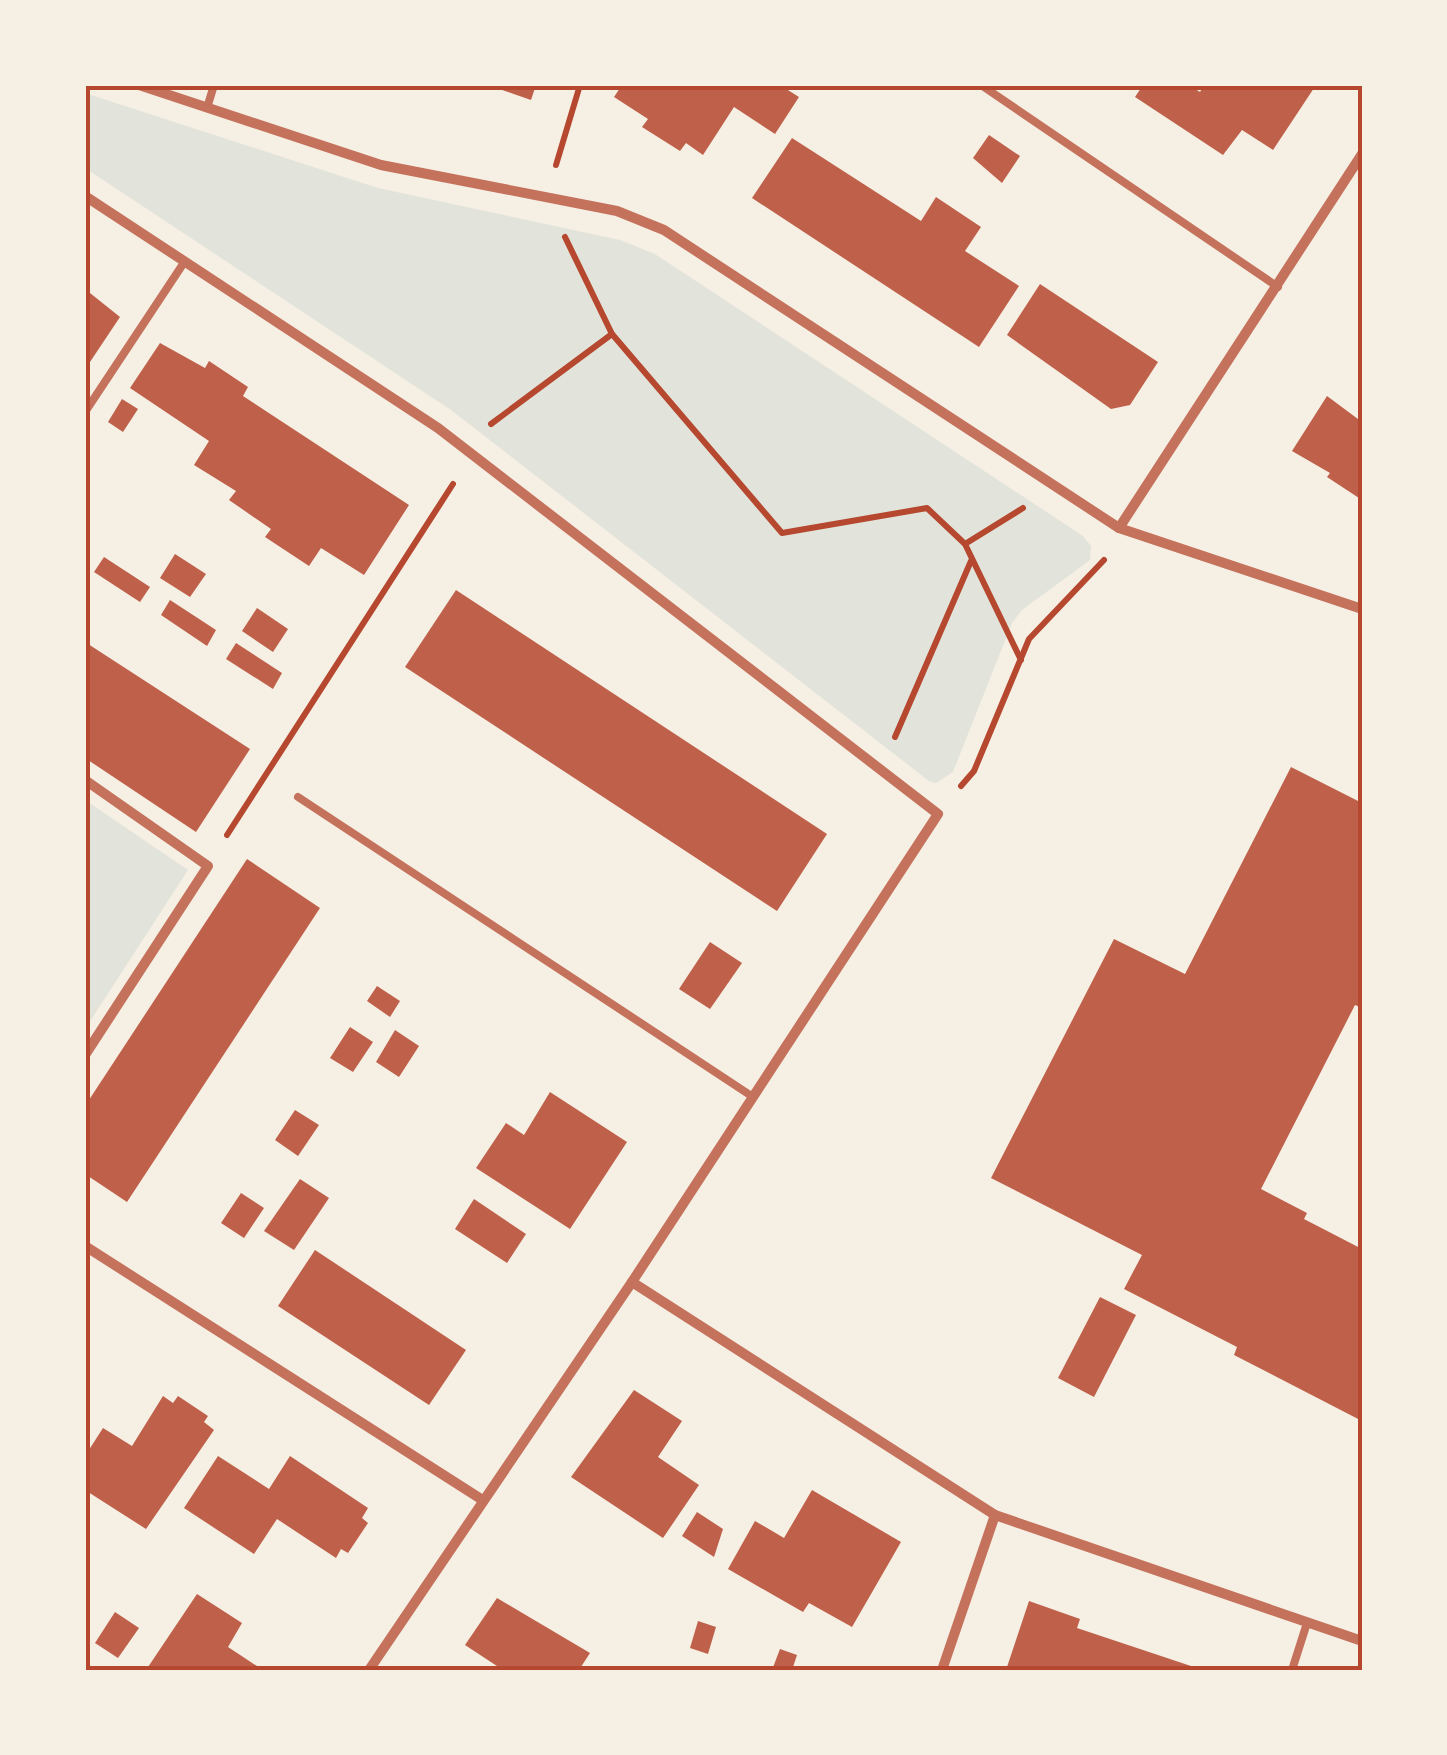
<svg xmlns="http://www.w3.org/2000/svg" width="1447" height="1755" viewBox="0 0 1447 1755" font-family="'Public Sans',sans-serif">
<rect width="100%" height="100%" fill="#f6efe4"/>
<!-- green -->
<g fill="#e2e4dc">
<path d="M 85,93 L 378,188 L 620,240 L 655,254 L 1083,536 L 1091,546 L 1090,560 L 1022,610 L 1012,623 L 953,772 L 936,783 L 929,781 L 451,410 L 85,168 Z"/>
<path d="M 85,800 L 188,870 L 85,1029 Z"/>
</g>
<!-- building -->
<g fill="#bf614a">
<path d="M 488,85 L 536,85 L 531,100 Z"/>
<path d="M 622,85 L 780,85 L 799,97 L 775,134 L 734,107 L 703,155 L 686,143 L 680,151 L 642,127 L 648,119 L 614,97 Z"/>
<path d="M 1143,85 L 1189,85 L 1200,92 L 1204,85 L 1316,85 L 1273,150 L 1242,130 L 1223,155 L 1135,97 Z"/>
<path d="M 989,135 L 1020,156 L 1002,183 L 973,158 Z"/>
<path d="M 792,138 L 921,221 L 936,197 L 981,227 L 965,251 L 1019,286 L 979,347 L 752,198 Z"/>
<path d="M 1040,284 L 1158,362 L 1130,405 L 1111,409 L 1007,335 Z"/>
<path d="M 85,289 L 120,317 L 90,362 L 85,359 Z"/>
<path d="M 160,343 L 205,368 L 209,361 L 248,387 L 243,396 L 409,505 L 364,575 L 321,548 L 309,566 L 265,537 L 271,529 L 229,500 L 236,491 L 194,465 L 209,441 L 130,388 Z"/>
<path d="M 1327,396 L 1362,422 L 1362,500 L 1327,477 L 1330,473 L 1292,451 Z"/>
<path d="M 122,399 L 138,409 L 123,432 L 108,422 Z"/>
<path d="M 175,554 L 206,574 L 190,597 L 160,578 Z"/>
<path d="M 104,557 L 150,587 L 140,602 L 94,572 Z"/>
<path d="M 456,590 L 827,834 L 777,911 L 405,667 Z"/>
<path d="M 170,600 L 216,630 L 207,646 L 161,615 Z"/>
<path d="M 257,608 L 288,629 L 273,652 L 242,631 Z"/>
<path d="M 85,642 L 250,749 L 196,832 L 85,758 Z"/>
<path d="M 236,643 L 282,673 L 273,689 L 226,659 Z"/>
<path d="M 1291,767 L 1362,803 L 1362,1008 L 1355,1005 L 1261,1189 L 1307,1213 L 1304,1219 L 1362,1249 L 1362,1421 L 1234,1355 L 1237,1347 L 1124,1289 L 1142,1255 L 991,1178 L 1114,939 L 1185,974 Z"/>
<path d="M 247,859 L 320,908 L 127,1202 L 85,1174 L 85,1106 Z"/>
<path d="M 710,942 L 742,963 L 710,1009 L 679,989 Z"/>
<path d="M 377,986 L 400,1001 L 390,1017 L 367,1001 Z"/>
<path d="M 350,1027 L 373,1042 L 353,1072 L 330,1058 Z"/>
<path d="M 395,1030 L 419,1046 L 399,1077 L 376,1062 Z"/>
<path d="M 550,1092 L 627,1142 L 570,1229 L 476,1168 L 506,1123 L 524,1135 Z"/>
<path d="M 295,1110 L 319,1125 L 298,1156 L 275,1140 Z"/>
<path d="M 300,1179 L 329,1198 L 294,1250 L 264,1231 Z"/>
<path d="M 241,1193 L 264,1208 L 244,1238 L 221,1223 Z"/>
<path d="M 474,1199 L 526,1234 L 507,1263 L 455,1229 Z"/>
<path d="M 315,1250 L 466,1350 L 429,1405 L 278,1306 Z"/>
<path d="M 1100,1297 L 1136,1315 L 1094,1397 L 1058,1378 Z"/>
<path d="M 634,1390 L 682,1421 L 658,1457 L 699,1485 L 663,1538 L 571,1477 Z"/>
<path d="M 163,1396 L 173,1403 L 178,1396 L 208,1416 L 204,1422 L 214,1430 L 146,1529 L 85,1490 L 85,1456 L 103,1428 L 132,1446 Z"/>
<path d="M 218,1456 L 269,1489 L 290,1456 L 368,1508 L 362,1518 L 368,1523 L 348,1553 L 341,1549 L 336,1558 L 277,1519 L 254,1554 L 184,1508 Z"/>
<path d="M 812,1490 L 901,1542 L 852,1627 L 809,1603 L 803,1612 L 728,1569 L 755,1521 L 784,1538 Z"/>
<path d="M 697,1512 L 723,1529 L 714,1557 L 682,1536 Z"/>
<path d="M 197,1594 L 242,1623 L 228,1647 L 263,1670 L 146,1670 Z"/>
<path d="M 497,1598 L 590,1653 L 579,1670 L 503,1670 L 465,1645 Z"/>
<path d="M 1029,1601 L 1080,1619 L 1077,1628 L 1203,1670 L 1006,1670 Z"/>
<path d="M 115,1612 L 139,1628 L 118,1658 L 95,1643 Z"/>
<path d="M 698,1621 L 716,1627 L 708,1654 L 690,1648 Z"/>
<path d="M 780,1649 L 797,1655 L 792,1670 L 772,1670 Z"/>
</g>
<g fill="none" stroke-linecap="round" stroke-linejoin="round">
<!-- path -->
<g stroke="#b5482f" stroke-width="6">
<path d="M 556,165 L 580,85"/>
<path d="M 565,237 L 612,334 L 782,533 L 927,508 L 965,544 L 1021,660"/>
<path d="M 491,424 L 612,334"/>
<path d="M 965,544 L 1023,508"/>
<path d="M 895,737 L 971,561"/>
<path d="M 961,786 L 974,771 L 1029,639 L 1104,560"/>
<path d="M 227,835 L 453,484"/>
</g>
<!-- service -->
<g stroke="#c5725c" stroke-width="8">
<path d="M 981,85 L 1278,287"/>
<path d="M 207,108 L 214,85"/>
<path d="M 85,412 L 185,261"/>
<path d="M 298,797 L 750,1095"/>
<path d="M 1292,1670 L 1307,1623"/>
</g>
<!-- minor -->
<g stroke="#c5725c" stroke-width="10">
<path d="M 139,85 L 381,165 L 617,211 L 664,230 L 1119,528 L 1362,609"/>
<path d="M 85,196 L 438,428 L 938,814 L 632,1282 L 369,1670"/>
<path d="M 1119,528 L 1362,154"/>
<path d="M 85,780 L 208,866 L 85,1055"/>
<path d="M 85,1246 L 481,1499"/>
<path d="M 632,1282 L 995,1515 L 1362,1641"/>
<path d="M 942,1670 L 995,1515"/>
</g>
</g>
<!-- border -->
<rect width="1447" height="1755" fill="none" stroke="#f6efe4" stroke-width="175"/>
<rect x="88" y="88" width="1272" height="1580" fill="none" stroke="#b5482f" stroke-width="4"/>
</svg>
